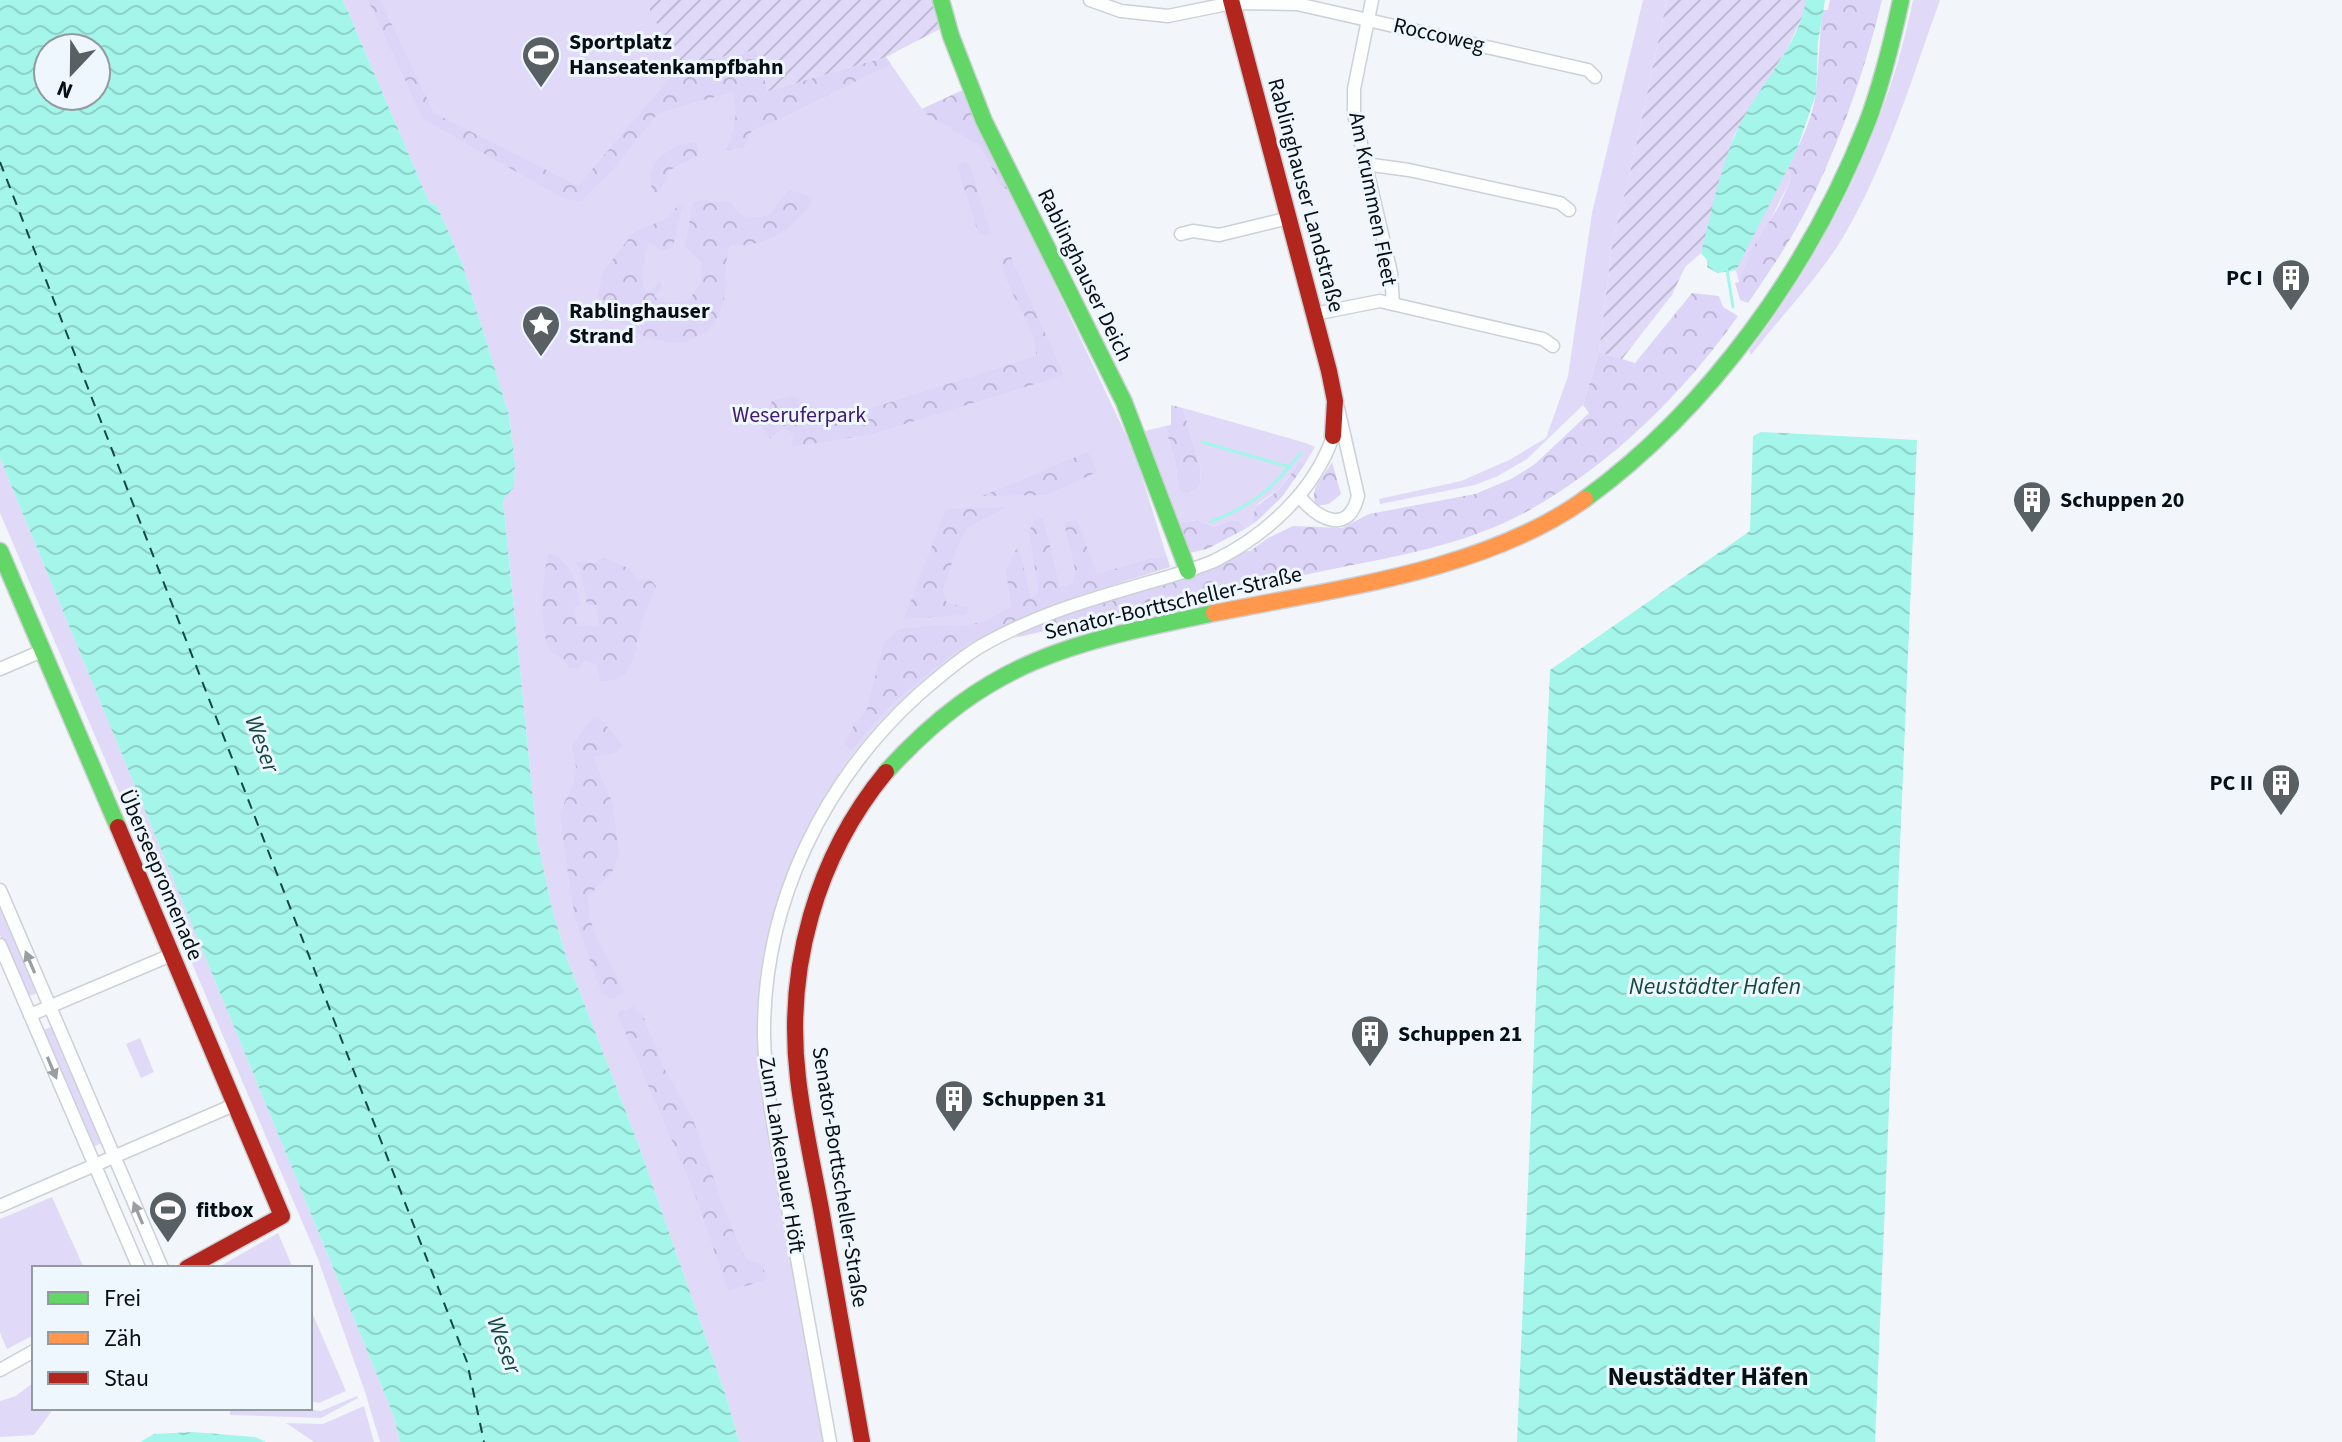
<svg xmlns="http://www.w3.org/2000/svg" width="2342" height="1442" viewBox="0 0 2342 1442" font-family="'Source Sans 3',sans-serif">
<defs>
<pattern id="forest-crowns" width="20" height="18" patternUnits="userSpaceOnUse" patternTransform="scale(2)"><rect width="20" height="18" fill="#ddd5f8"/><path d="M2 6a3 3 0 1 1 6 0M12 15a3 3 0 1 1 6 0" fill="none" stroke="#bcb6d4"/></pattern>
<pattern id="garden-furrows" width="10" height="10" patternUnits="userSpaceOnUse" patternTransform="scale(2)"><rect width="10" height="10" fill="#e0daf8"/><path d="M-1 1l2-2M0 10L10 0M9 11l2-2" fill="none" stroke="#bfbad4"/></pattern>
<pattern id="water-waves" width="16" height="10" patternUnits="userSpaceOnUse" patternTransform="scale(2)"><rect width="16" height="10" fill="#a4f5ea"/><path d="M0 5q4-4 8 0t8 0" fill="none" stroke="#8cd1c8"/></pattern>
</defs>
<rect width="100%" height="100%" fill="#f2f6fa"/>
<!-- green -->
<g fill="#e0daf8">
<path d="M 343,0 L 650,0 L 651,11 L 768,91 L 886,57 L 922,109 L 963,90 L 1135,454 L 1170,567 C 1117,584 1060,598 1010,624 C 831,719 753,883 760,1081 L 824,1442 L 739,1442 L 726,1396 L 639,1146 L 566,956 L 552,909 L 537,839 L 503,499 L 514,487 L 515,463 L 509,415 L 462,263 L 437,206 L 429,202 Z"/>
<path d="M 1643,0 L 1667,0 L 1634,156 L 1612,245 L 1599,352 L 1583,405 L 1527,459 L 1498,476 L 1475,485 L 1380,504 L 1379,499 L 1461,481 L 1509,460 L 1546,438 L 1568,376 L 1592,213 Z"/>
<path d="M 1913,0 L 1940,0 C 1911,81 1886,165 1842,239 C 1816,281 1781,316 1751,355 L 1749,351 C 1828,246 1887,129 1913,0 Z"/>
<path d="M 1788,166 L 1791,179 L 1739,282 L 1736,270 L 1741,256 Z"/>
<path d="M 1183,408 L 1306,443 L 1315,447 L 1305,464 L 1300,463 L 1278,490 L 1259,503 L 1253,521 L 1257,521 L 1245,529 L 1238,521 L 1231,520 L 1214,527 L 1198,520 L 1175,523 L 1141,432 L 1165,426 L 1176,466 L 1178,489 L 1201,482 L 1200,466 Z"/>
<path d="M 0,458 L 355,1321 L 394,1417 L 400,1442 L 380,1442 L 365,1392 L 318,1259 L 0,513 Z"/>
<path d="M 0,899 L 40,992 L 27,997 L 0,935 Z"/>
<path d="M 53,1026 L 104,1142 L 91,1148 L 41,1031 Z"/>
<path d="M 140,1038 L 154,1072 L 141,1078 L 126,1044 Z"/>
<path d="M 52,1197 L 84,1268 L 34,1268 L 34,1335 L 7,1349 L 0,1333 L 0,1219 Z"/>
<path d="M 278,1233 L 293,1268 L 217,1268 Z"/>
<path d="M 310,1308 L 346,1391 L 319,1403 L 310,1401 Z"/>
<path d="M 34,1382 L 34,1408 L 54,1408 L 34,1435 L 0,1437 L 0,1401 L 16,1396 Z"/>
<path d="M 357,1396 L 358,1398 L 321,1418 L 230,1415 L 230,1408 L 294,1408 L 321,1411 Z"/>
<path d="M 364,1406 L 374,1442 L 314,1442 L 286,1423 L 323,1424 Z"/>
</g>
<!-- forest -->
<g fill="url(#forest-crowns)">
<path d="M 368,0 L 380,0 L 434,113 L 578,186 L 680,66 L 678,62 L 738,55 L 756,49 L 768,91 L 886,57 L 891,64 L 780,119 L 752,130 L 744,147 L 726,150 C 735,130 739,113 732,92 L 658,113 L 611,172 L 580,202 L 561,197 L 423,119 Z"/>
<path d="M 1830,0 L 1882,0 C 1866,66 1844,130 1815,192 C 1797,232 1772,268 1748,303 L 1740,300 L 1735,283 L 1739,282 L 1752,249 L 1779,206 L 1791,179 L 1788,166 C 1800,145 1814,115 1816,91 C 1819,64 1819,37 1823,10 L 1828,10 Z"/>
<path d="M 963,90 L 1011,192 L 1001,186 L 980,146 L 928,115 L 922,109 Z"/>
<path d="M 694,142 L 698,147 L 698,155 L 670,170 L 660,192 L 653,192 C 642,163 669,145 694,142 Z"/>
<path d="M 963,162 L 970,165 L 989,228 L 990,234 L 985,236 L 978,232 L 957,166 Z"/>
<path d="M 789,190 L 805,194 L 812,201 C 793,230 765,248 730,245 C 723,266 728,286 722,307 C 710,345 672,349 639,334 C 623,327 609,311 597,298 L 603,272 L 633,233 L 665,219 L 676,208 L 683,205 L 673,247 L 662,251 L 649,242 C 642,260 641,273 645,292 L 652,290 L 661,280 L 661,288 L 654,296 C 664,305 675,303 688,301 L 701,283 L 702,263 L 685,247 L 693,202 L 699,200 L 732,203 C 739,220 751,217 768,216 Z"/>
<path d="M 1011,257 L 1064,375 L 872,434 L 792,447 L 793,435 L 784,428 L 770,438 L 760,424 L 772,401 L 793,396 L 834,420 L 1036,356 C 1039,325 1002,291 1002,258 Z"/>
<path d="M 1692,293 L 1719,296 L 1723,307 L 1738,316 C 1683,394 1610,466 1526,512 C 1464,546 1391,557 1323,571 C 1220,593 1117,614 1014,638 L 1034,626 L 1072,612 L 1192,576 L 1237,552 L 1250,551 L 1268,538 L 1293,526 L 1342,528 L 1369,514 L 1475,494 L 1511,479 L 1535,464 L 1589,413 L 1583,405 L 1599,352 L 1635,363 Z"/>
<path d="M 1171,405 L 1183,408 L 1200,466 L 1201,482 L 1196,489 L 1183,493 L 1178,489 L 1176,466 L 1165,426 L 1171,425 Z"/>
<path d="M 1088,452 L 1097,472 L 1047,495 L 982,496 Z"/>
<path d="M 1300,462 L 1305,464 L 1282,497 L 1257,521 L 1253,522 C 1252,502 1269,500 1280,488 C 1287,480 1293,471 1300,462 Z"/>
<path d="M 1332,462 L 1341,494 L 1329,504 L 1317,506 C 1307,490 1324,477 1332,462 Z"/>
<path d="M 1007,507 L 967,528 L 956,550 L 943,591 L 947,604 L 969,607 L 966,615 L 904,619 L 945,511 L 949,509 Z"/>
<path d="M 1043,518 L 1060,587 L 1073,583 L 1075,569 L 1064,523 L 1072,520 L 1077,520 L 1097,574 L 1152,558 L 1167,557 L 1170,567 C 1120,583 1069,597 1021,619 C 1006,626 987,644 971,642 C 927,672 883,707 852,751 L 844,744 L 854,725 L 866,712 L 884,642 L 901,628 L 969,625 L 985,621 L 1011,607 L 1006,571 L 1018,545 L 1031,598 L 1039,593 L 1029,532 L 1034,520 Z"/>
<path d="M 1198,520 L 1214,527 L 1231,520 L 1239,521 L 1245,529 L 1207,549 L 1184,554 L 1175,523 Z"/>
<path d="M 549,553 C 571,560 578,584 580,605 L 575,606 L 577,627 L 599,626 L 597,605 L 587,605 L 581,570 L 574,561 L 594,563 L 604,557 L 630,569 L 638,580 L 651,580 L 656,586 C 652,598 646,610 642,622 C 635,648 636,684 600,681 L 597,665 L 585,660 L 578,668 L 569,668 L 564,659 C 564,659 553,654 553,654 C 538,641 542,570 549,553 Z"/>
<path d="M 593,717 L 600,718 L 623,746 L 615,753 L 593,757 L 613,804 L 619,855 L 612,872 L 588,896 C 588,937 610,957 624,992 L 613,998 L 602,994 L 575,918 L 565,854 L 560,812 L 574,782 L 576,767 L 572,745 Z"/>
<path d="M 633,1006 L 643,1016 L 664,1068 L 692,1117 L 729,1222 L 746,1259 L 763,1265 L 766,1280 L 728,1291 L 694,1192 L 617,1013 Z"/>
</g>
<!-- garden -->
<g fill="url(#garden-furrows)">
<path d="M 650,0 L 933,0 L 940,29 L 886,57 L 768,91 L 756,49 L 738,55 L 678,62 L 650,11 Z"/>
<path d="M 1667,0 L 1806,0 L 1805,11 L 1788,47 L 1734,135 L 1701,253 L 1685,267 L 1672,295 L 1622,359 L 1599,352 L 1612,245 L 1634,156 Z"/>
</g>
<!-- water -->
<g fill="url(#water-waves)" fill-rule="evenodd">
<path d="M 0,0 L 343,0 L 429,202 L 437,206 L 462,263 L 509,415 L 515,463 L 514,487 L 503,500 L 537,839 L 552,909 L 566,956 L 639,1146 L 726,1396 L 739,1442 L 400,1442 L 394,1417 L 355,1321 L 0,458 ZM 48,48 L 96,48 L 96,96 L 48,96 Z"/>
<path d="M 1806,0 L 1825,0 L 1818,42 L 1816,94 L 1796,152 L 1736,270 L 1718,273 L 1707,267 L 1707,260 L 1701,253 C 1711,214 1719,172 1735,135 C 1754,89 1798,50 1806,0 Z"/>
<path d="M 1761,432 L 1917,440 L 1875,1442 L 1517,1442 L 1550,670 L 1750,531 L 1753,436 Z"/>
<path d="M 193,1432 L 255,1437 L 266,1442 L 140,1442 L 154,1434 Z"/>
</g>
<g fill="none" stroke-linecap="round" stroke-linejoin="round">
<!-- stream -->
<g stroke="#a4f5ea" stroke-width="3">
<path d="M 1727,270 L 1733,307"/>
<path d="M 1202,442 L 1290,467"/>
<path d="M 1210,522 C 1255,504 1271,490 1301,453"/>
</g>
<!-- ferry -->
<path stroke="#144841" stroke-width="2" stroke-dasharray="10 8" stroke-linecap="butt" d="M 0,162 L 467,1362 L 484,1442"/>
<defs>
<g id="street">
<path d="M 1090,0 L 1121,11 L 1168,16 L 1232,3 L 1297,4 L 1588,70 L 1595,77"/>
<path d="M 1372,0 L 1354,89 L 1354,114 L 1391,273 L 1393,304"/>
<path d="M 1365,164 L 1409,170 L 1560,203 L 1569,210"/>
<path d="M 1181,234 L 1193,231 L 1219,235 L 1289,218"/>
<path d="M 1314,314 L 1380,301 L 1543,339 L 1553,346"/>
<path d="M 1299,496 C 1317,518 1348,537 1358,496 L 1338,408"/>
<path d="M 0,669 L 42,651"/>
<path d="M 0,890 L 162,1268"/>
<path d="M 0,945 L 139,1268"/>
<path d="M 30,1015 L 171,955"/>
<path d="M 0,1206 L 236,1104"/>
<path d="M 0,1370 L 34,1351"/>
<path d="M 830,1442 C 815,1360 801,1279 786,1197 C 777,1143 765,1090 764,1035 C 763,904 823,781 919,694 C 939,677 959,659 981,646 C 1032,617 1078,603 1133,587 C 1160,579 1188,572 1214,561 C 1265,536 1315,491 1333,436"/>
</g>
<g id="fast">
<path d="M 941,0 L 951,36 L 984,121 L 1124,402 L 1188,571"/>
<path d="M 1585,499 C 1710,408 1811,266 1867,123 C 1882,83 1892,42 1901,0"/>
<path d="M 0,551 L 118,827"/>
<path d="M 886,772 C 989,659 1070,643 1214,613"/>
</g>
<path id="slow" d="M 1214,613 C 1334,589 1485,571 1585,499"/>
<g id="jam">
<path d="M 1231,0 L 1329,371 L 1335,401 L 1333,436"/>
<path d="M 118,827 L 282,1216 L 187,1268"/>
<path d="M 862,1442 C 848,1364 835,1287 821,1209 C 813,1166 803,1122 798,1078 C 785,969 816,857 886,772"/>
</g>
</defs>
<!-- street casing -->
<use href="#street" stroke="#cbd1d6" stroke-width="15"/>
<!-- fast casing -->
<use href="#fast" stroke="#cbd1d6" stroke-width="19"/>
<!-- slow casing -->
<use href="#slow" stroke="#cbd1d6" stroke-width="19"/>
<!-- jam casing -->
<use href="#jam" stroke="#cbd1d6" stroke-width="19"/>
<!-- street -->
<use href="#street" stroke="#fdfefe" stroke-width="12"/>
<!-- fast -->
<use href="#fast" stroke="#63d668" stroke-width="16"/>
<!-- slow -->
<use href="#slow" stroke="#ff974d" stroke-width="16"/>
<!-- jam -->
<use href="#jam" stroke="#b3261e" stroke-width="16"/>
</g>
<!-- one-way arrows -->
<defs><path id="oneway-solid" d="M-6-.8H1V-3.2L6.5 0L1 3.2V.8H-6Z" transform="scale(2)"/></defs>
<g fill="#9b9ea0">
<use href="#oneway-solid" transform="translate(30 962) rotate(-113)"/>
<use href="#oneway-solid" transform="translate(52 1068) rotate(67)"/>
<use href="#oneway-solid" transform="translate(138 1213) rotate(-113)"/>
</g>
<!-- icons -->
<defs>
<symbol id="stadium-pin" viewBox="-11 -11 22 30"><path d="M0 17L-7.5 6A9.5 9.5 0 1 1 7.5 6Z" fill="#596064" stroke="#eef7fe"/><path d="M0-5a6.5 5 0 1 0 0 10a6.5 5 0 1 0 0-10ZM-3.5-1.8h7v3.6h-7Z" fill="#fff"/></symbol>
<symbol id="building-pin" viewBox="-11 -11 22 30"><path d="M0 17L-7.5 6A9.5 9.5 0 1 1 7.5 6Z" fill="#596064" stroke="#eef7fe"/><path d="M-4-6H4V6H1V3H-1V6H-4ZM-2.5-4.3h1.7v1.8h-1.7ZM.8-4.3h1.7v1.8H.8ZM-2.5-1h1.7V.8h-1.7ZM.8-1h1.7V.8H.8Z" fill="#fff"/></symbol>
<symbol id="sight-pin" viewBox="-11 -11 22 30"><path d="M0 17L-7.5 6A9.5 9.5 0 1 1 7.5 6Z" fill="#596064" stroke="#eef7fe"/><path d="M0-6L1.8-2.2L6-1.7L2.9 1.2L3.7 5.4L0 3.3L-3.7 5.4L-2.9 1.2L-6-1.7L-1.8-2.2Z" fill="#fff"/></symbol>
</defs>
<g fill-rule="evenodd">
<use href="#stadium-pin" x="519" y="33" width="44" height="60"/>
<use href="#building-pin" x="2269" y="256" width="44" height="60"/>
<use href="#sight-pin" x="519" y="302" width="44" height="60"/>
<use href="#building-pin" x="2010" y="478" width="44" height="60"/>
<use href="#building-pin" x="2259" y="761" width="44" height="60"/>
<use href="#building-pin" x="1348" y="1012" width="44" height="60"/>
<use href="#building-pin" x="932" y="1077" width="44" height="60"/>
<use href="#stadium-pin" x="146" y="1188" width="44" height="60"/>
</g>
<g text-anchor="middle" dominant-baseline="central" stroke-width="6" stroke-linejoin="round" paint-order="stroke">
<!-- street labels -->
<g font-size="22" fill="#070f14" stroke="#eef7fe">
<text transform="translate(1439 35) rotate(13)">Roccoweg</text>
<text transform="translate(1306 195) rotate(75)">Rablinghauser Landstraße</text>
<text transform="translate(1373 199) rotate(79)">Am Krummen Fleet</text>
<text transform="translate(1085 275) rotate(64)">Rablinghauser Deich</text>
<text transform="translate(1173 603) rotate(-13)">Senator-Borttscheller-Straße</text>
<text transform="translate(161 875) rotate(67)">Überseepromenade</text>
<text transform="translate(782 1155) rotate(81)">Zum Lankenauer Höft</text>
<text transform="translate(840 1177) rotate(81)">Senator-Borttscheller-Straße</text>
</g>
<!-- poi labels -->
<g font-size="22" font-weight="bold" fill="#070f14" stroke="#eef7fe" text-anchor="start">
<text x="569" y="42">Sportplatz<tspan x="569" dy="25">Hanseatenkampfbahn</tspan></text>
<text x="2263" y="278" text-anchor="end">PC I</text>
<text x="569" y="311">Rablinghauser<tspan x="569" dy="25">Strand</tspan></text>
<text x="2060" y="500">Schuppen 20</text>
<text x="2253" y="783" text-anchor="end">PC II</text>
<text x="1398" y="1034">Schuppen 21</text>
<text x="982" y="1099">Schuppen 31</text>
<text x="196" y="1210">fitbox</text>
</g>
<!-- park labels -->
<g font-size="22" fill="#3f1a70" stroke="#eef7fe">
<text x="799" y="415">Weseruferpark</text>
</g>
<!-- water labels -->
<g font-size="24" font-style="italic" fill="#144841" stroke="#eef7fe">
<text transform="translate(262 744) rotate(70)">Weser</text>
<text x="1715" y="986">Neustädter Hafen</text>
<text transform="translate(504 1345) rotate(70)">Weser</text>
</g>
<!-- quarter labels -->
<g font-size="26" font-weight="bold" fill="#070f14" stroke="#eef7fe">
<text x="1708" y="1376">Neustädter Häfen</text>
</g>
</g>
<!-- legend -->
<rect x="32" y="1266" width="280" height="144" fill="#eef7fe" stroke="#929aa0" stroke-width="2"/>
<rect x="48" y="1292" width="40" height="12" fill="#63d668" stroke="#929aa0" stroke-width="2"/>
<text x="104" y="1306" font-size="24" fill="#070f14">Frei</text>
<rect x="48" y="1332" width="40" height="12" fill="#ff974d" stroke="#929aa0" stroke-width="2"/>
<text x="104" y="1346" font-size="24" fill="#070f14">Zäh</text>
<rect x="48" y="1372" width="40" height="12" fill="#b3261e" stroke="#929aa0" stroke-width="2"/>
<text x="104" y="1386" font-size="24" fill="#070f14">Stau</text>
<!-- north arrow -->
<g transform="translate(72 72) rotate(202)"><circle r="38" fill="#eef7fe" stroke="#929aa0" stroke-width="2"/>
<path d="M0-6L14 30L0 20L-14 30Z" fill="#596064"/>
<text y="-12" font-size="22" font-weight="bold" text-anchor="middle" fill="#070f14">N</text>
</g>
</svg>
